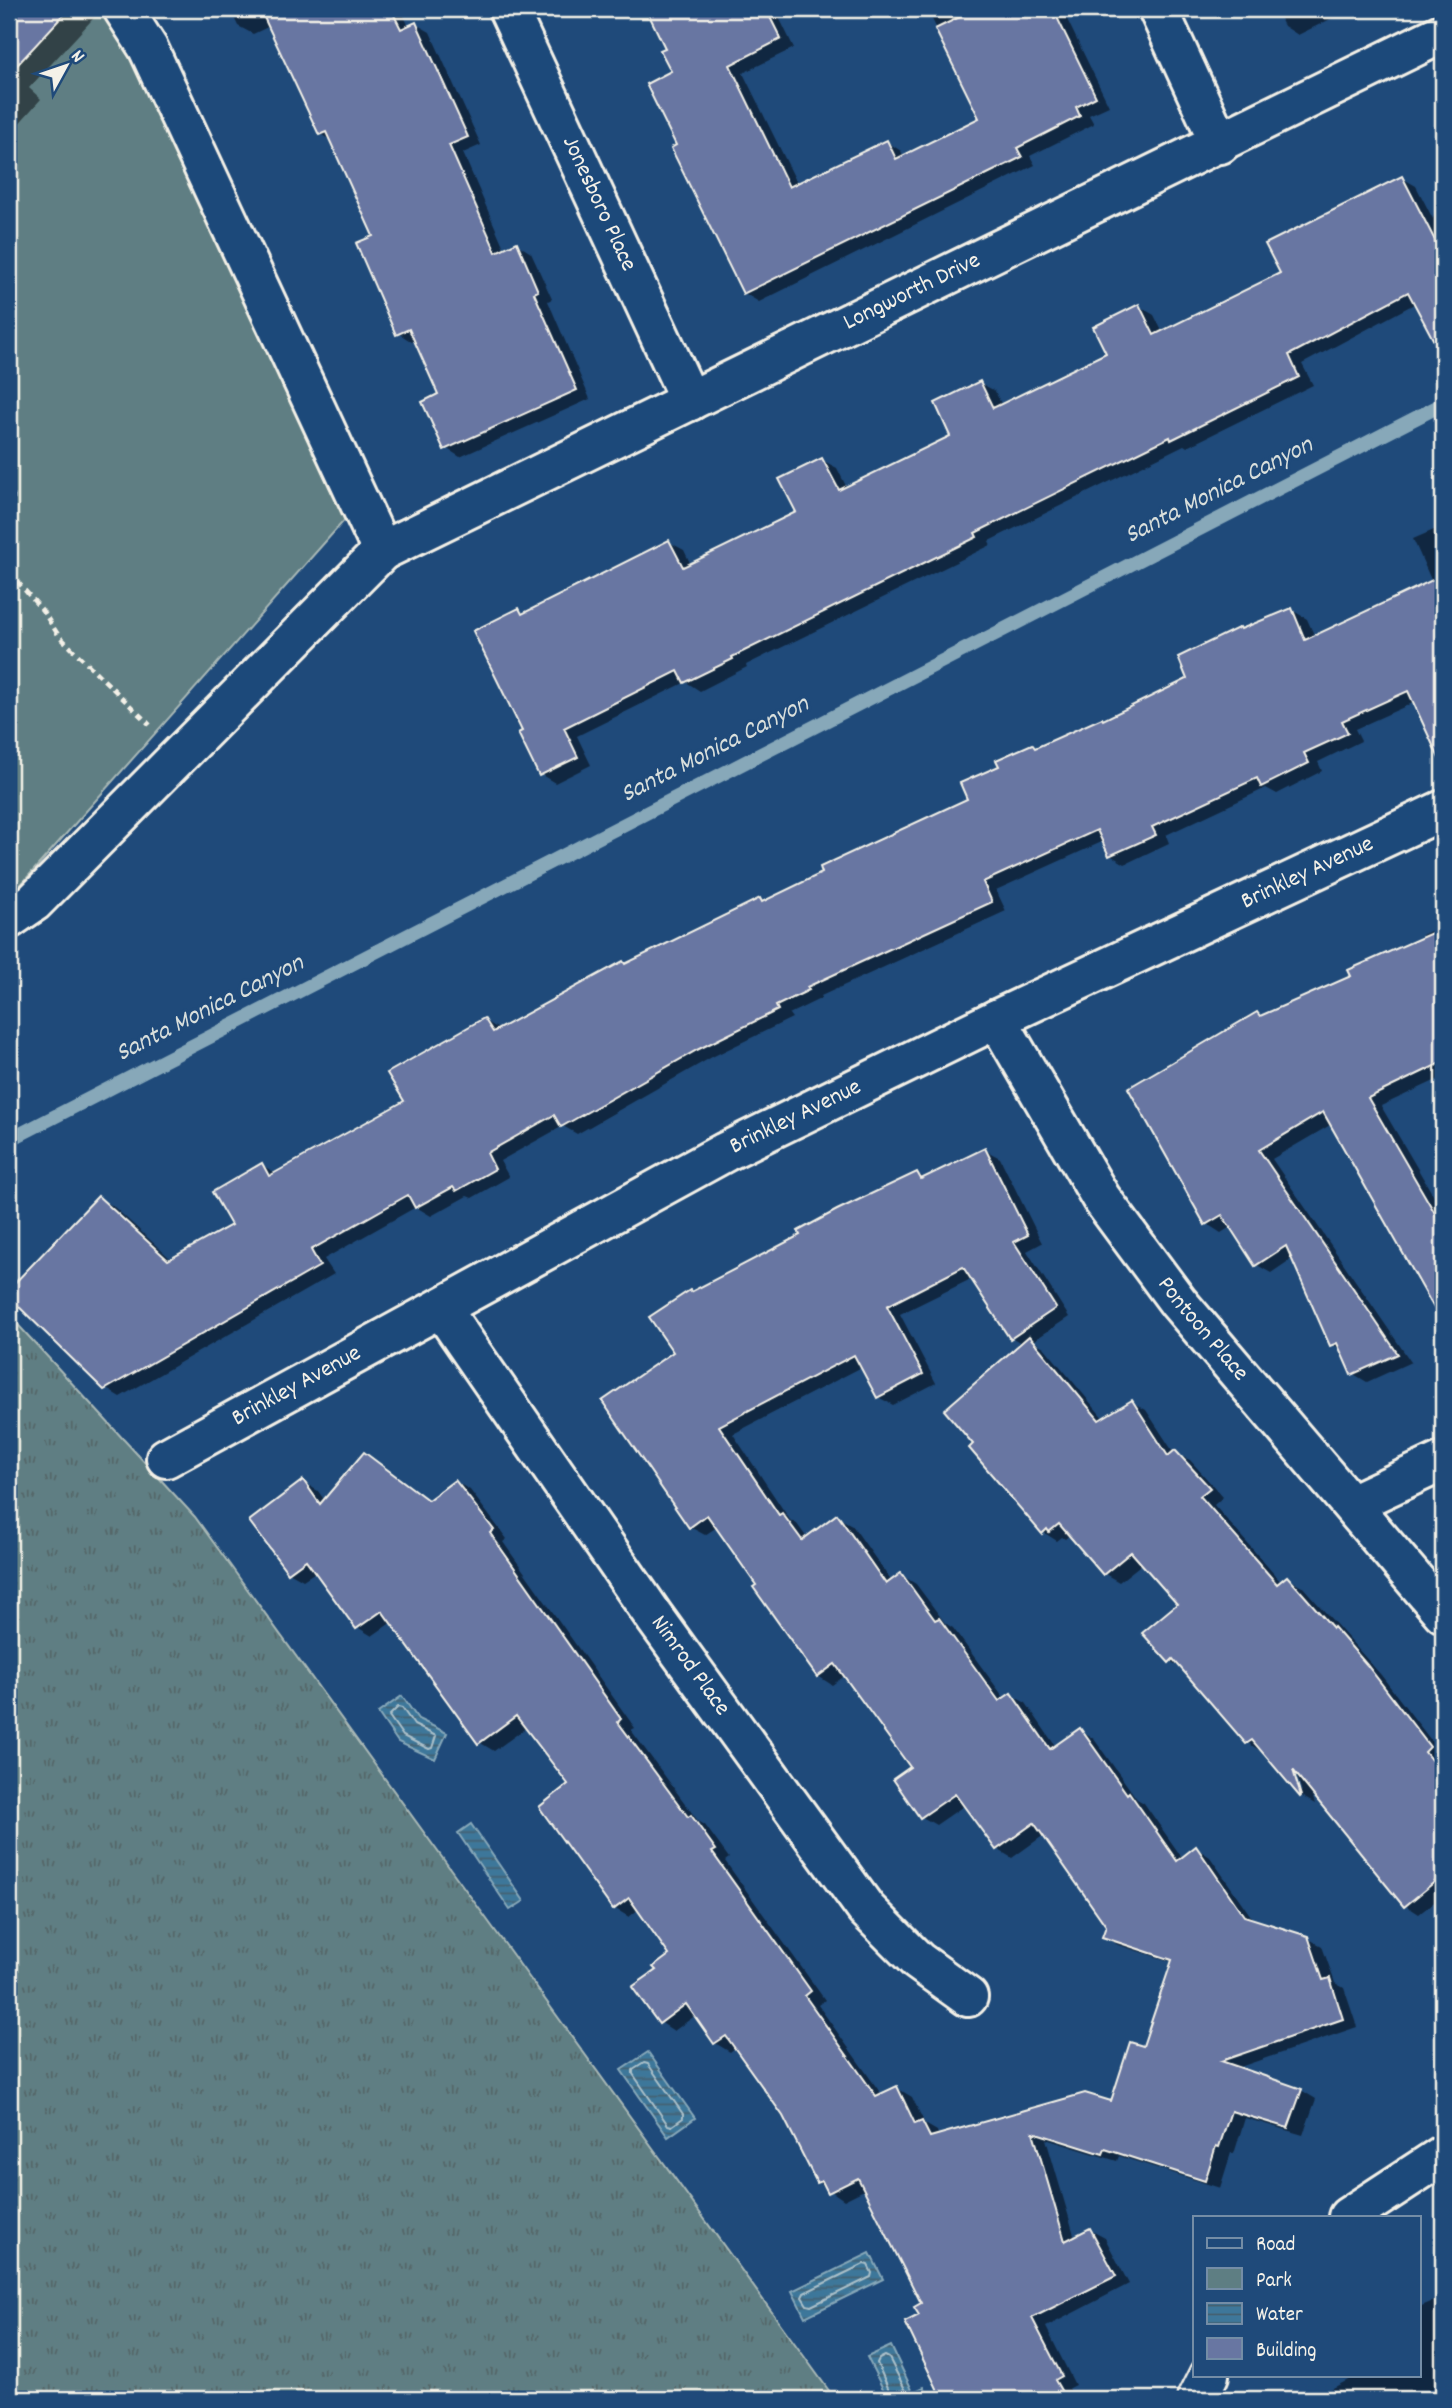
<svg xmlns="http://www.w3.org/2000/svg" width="1452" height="2408" viewBox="0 0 1452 2408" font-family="Dekko,sans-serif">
<defs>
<pattern id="grass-tufts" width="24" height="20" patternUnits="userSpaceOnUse" patternTransform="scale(1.75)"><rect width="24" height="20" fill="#5e7e83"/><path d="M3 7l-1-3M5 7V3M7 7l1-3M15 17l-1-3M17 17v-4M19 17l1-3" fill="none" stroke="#556668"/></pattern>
<pattern id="water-rules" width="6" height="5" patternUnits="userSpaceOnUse" patternTransform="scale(1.75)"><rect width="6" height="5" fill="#3e779a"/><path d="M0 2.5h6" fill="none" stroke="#446070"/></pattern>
</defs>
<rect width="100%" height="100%" fill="#1f4a7a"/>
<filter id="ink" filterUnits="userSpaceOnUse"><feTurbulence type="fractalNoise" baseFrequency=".0143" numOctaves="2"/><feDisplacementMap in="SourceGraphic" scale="14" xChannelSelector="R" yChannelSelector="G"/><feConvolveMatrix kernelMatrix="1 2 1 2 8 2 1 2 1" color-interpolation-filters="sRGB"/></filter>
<g filter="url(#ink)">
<!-- grass -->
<path fill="url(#grass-tufts)" stroke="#a9b8b6" stroke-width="2" d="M 9,1315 L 195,1517 L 835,2399 L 9,2399 Z"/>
<!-- green -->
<path fill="#5e7e83" stroke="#a9b8b6" stroke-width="2" d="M 25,9 L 103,9 L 134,55 L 349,515 L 9,898 L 9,20 L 13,23 Z"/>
<!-- water -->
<g fill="url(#water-rules)" stroke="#87a8b9" stroke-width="2">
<path d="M 402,1696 L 418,1719 L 447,1733 L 435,1759 L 398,1742 L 378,1713 Z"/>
<path d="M 471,1824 L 524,1901 L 510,1910 L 458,1833 Z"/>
<path d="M 648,2052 L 695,2118 L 668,2137 L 621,2070 Z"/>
<path d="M 870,2253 L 883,2279 L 805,2317 L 792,2291 Z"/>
<path d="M 891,2346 L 913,2392 L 924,2387 L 930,2399 L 888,2399 L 867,2357 Z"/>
</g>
<!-- shadow -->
<g fill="#0007" fill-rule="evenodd">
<path d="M 25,9 L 102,9 L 29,88 L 41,99 L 14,129 L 9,127 L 9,16 L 14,20 Z"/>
<path d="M 230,9 L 401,9 L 409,27 L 416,24 L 430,32 L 481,145 L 463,153 L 505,250 L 517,244 L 531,253 L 552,299 L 548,301 L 590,399 L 460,457 L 446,448 L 441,395 L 416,340 L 412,342 L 398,333 L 375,236 L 332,141 L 320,134 L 270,26 L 253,34 L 238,26 Z"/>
<path d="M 648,9 L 775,9 L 794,48 L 743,73 L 798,185 L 887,142 L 901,151 L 904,157 L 981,119 L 928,11 L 912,9 L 973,9 L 973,12 L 980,9 L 1062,9 L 1109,106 L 1089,115 L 1094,124 L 1030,156 L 1035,165 L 759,302 L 744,293 L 678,146 L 673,72 L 667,49 Z"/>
<path d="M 1275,9 L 1351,9 L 1298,35 L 1284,26 Z"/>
<path d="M 1402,178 L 1416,186 L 1433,219 L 1443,190 L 1443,325 L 1439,327 L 1416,303 L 1302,364 L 1313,385 L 1187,447 L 1184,445 L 989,541 L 991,545 L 746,665 L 747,667 L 700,691 L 686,682 L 577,736 L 591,765 L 555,783 L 540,774 L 525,732 L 519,610 L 526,614 L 669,542 L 684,550 L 691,565 L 798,512 L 822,460 L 837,468 L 847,488 L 953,436 L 980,383 L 995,391 L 1002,406 L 1108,354 L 1139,306 L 1154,315 L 1163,333 L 1282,274 Z"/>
<path d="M 1443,526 L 1443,719 L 1435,723 L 1415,702 L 1355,729 L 1361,741 L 1318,762 L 1322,771 L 1277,794 L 1266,788 L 1166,835 L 1169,843 L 1125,864 L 1110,855 L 1104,841 L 996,890 L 1006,911 L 821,996 L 822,998 L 789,1014 L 792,1018 L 712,1057 L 577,1134 L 563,1126 L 500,1161 L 509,1177 L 472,1198 L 467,1196 L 431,1216 L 416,1207 L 324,1259 L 334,1274 L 120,1397 L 105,1388 L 9,1295 L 9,1291 L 98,1198 L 113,1206 L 172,1260 L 234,1226 L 262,1165 L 277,1174 L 406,1102 L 484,1020 L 500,1030 L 623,963 L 627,965 L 760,900 L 764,903 L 969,800 L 1001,767 L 1032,746 L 1037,749 L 1104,721 L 1189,680 L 1243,631 L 1292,610 L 1307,619 L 1315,637 L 1432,582 L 1413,539 Z"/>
<path d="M 1443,925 L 1443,1077 L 1381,1106 L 1443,1212 L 1443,1320 L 1332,1124 L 1272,1159 L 1411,1362 L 1367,1382 L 1352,1373 L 1342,1350 L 1332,1344 L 1293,1258 L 1271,1273 L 1257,1265 L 1232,1226 L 1221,1233 L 1207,1224 L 1130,1089 L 1257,1014 L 1262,1017 L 1353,977 L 1424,939 L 1422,935 Z"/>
<path d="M 985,1150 L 1000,1158 L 1042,1243 L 1027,1251 L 1069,1317 L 1033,1341 L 1044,1347 L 1104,1419 L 1132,1402 L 1146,1410 L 1174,1453 L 1190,1460 L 1223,1497 L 1214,1505 L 1281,1582 L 1287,1578 L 1302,1586 L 1381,1675 L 1443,1756 L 1438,1761 L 1443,1767 L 1443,1911 L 1437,1900 L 1419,1914 L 1405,1905 L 1310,1788 L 1315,1804 L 1301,1796 L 1262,1752 L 1248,1743 L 1184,1670 L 1170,1661 L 1179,1604 L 1143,1563 L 1119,1582 L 1105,1574 L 1070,1535 L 1065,1539 L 1062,1537 L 1057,1541 L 1043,1532 L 1023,1344 L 1011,1337 L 971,1279 L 900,1314 L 936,1383 L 893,1405 L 878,1397 L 862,1367 L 733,1434 L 790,1520 L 797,1524 L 807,1538 L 837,1517 L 852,1525 L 892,1582 L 901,1575 L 916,1584 L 945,1623 L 953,1628 L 1005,1699 L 1011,1695 L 1026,1703 L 1056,1747 L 1080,1731 L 1094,1739 L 1137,1799 L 1144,1803 L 1183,1859 L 1196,1848 L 1210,1857 L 1255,1922 L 1307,1938 L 1322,1946 L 1335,1983 L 1344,1988 L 1357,2027 L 1237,2068 L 1301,2090 L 1316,2099 L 1303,2135 L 1245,2118 L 1234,2154 L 1231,2153 L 1220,2188 L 1119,2156 L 1117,2161 L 1046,2139 L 1075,2238 L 1090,2230 L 1105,2238 L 1129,2284 L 1046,2327 L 1075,2385 L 1069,2388 L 1075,2399 L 944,2399 L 908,2323 L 921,2316 L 924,2303 L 866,2189 L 844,2200 L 818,2182 L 784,2115 L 736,2047 L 730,2052 L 715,2043 L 696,2015 L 674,2031 L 660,2022 L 658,1970 L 672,1956 L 639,1909 L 629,1917 L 614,1908 L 570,1785 L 527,1727 L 494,1751 L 479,1742 L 392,1622 L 372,1636 L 357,1627 L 317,1571 L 303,1580 L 289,1572 L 303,1482 L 318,1491 L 325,1501 L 364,1454 L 430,1501 L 456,1482 L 470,1490 L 507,1539 L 503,1542 L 635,1728 L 631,1730 L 698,1821 L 705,1825 L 729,1858 L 725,1861 L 825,2000 L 818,2005 L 882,2095 L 897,2088 L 912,2097 L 925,2124 L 937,2131 L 939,2137 L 1112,2103 L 1144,2048 L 1173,1962 L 1118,1945 L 1104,1937 L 1108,1926 L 1044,1835 L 1012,1858 L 997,1849 L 965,1805 L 936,1825 L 922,1817 L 912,1768 L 846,1675 L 832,1685 L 818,1676 L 717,1527 L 705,1535 L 690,1527 L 675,1353 L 692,1293 L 917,1174 L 926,1179 ZM 1292,1761 L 1302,1792 L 1296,1786 L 1289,1762 Z"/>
<path d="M 1443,2297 L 1443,2399 L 1333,2399 L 1329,2390 L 1352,2378 L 1351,2375 L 1419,2375 L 1419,2307 Z"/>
</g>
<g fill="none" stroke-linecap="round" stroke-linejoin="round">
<!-- shore -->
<g stroke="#abc0c9" stroke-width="2">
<path d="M 398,1707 L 402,1708 L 414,1725 L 436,1736 L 432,1748 L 429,1749 L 403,1736 L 389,1716 Z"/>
<path d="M 644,2063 L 648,2064 L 683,2114 L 683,2118 L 672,2126 L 668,2125 L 633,2074 L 633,2070 Z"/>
<path d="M 864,2264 L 868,2265 L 872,2273 L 871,2277 L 811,2306 L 807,2305 L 802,2297 L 804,2293 Z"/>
<path d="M 893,2399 L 877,2363 L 879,2359 L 885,2356 L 889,2358 L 908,2395 L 922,2399"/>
</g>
<!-- stream -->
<path stroke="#87a8b9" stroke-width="14" d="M 9,1140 L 1443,404"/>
</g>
<!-- building -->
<g fill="#6876a2" stroke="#f4f1e8" stroke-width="2">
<path d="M 9,9 L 69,9 L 9,74 Z"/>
<path d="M 260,9 L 391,9 L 401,29 L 416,22 L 468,137 L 449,145 L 496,252 L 517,242 L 538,291 L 534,293 L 577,390 L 444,450 L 422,402 L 438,394 L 409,329 L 396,335 L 356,243 L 373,236 L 326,132 L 319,135 Z"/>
<path d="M 646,9 L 766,9 L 781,39 L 730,65 L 789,187 L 887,140 L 896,159 L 979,118 L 935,29 L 976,9 L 1053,9 L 1096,97 L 1076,107 L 1080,116 L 1017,148 L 1022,157 L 743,294 L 671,148 L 676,145 L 646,84 L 671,71 L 660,50 L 665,48 Z"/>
<path d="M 1402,176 L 1443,256 L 1443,358 L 1408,292 L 1289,355 L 1299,377 L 1171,440 L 1170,437 L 975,533 L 977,537 L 732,657 L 733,659 L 684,683 L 678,671 L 564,728 L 578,757 L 539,776 L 518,733 L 522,731 L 473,631 L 519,608 L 522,614 L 669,540 L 683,567 L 796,512 L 779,479 L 822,458 L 839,490 L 950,436 L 935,403 L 980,381 L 993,408 L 1106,353 L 1093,327 L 1139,304 L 1154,335 L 1280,273 L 1265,244 Z"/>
<path d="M 1443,575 L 1443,767 L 1408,691 L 1342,721 L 1348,733 L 1304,753 L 1309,763 L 1261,787 L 1257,778 L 1152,827 L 1156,835 L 1109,856 L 1097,830 L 983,882 L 992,902 L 807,987 L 809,990 L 776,1006 L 778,1010 L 697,1050 L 561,1127 L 554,1115 L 487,1153 L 495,1169 L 456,1191 L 453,1187 L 415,1208 L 408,1195 L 311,1250 L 320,1266 L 104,1390 L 9,1297 L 9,1289 L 98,1196 L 168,1260 L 231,1225 L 212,1192 L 262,1163 L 269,1176 L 404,1101 L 387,1073 L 484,1018 L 493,1032 L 623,961 L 625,964 L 760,898 L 762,902 L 822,873 L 820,867 L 967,799 L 960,783 L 999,766 L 996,760 L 1032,744 L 1035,748 L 1102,718 L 1103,720 L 1187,679 L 1178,657 L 1240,627 L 1241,629 L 1292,608 L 1305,640 Z"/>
<path d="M 1443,928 L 1443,1062 L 1368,1098 L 1443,1227 L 1443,1324 L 1323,1112 L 1259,1150 L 1398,1354 L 1351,1375 L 1337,1343 L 1330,1346 L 1286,1246 L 1255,1266 L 1222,1215 L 1205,1225 L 1128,1088 L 1257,1012 L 1260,1016 L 1351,976 L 1348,970 Z"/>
<path d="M 985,1148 L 1028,1235 L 1014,1242 L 1056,1308 L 1010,1339 L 963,1267 L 887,1306 L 923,1374 L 877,1398 L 854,1355 L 719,1426 L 779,1515 L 782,1513 L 802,1540 L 837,1514 L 886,1584 L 901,1573 L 935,1620 L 939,1618 L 999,1701 L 1011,1693 L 1050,1749 L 1080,1728 L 1127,1794 L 1129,1792 L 1177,1861 L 1196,1846 L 1244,1916 L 1308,1936 L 1323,1980 L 1330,1978 L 1343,2019 L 1221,2061 L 1302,2089 L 1288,2128 L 1231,2111 L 1219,2147 L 1216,2146 L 1205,2181 L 1105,2149 L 1103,2154 L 1033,2132 L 1065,2241 L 1090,2228 L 1116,2276 L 1032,2318 L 1062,2376 L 1055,2380 L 1066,2399 L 942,2399 L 905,2322 L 919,2315 L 914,2307 L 921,2303 L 858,2178 L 828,2193 L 822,2181 L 817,2183 L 783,2116 L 726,2036 L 714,2044 L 686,2004 L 659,2024 L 632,1987 L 656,1970 L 653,1967 L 669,1955 L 629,1898 L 613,1910 L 539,1807 L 568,1784 L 516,1716 L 478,1744 L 382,1611 L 356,1629 L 306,1560 L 288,1573 L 249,1521 L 303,1480 L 320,1504 L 364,1452 L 428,1500 L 455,1480 L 494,1530 L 490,1533 L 621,1719 L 618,1722 L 688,1817 L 691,1815 L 716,1850 L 712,1852 L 811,1991 L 805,1996 L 876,2096 L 897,2086 L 915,2124 L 922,2121 L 930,2137 L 1085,2093 L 1111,2101 L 1130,2042 L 1143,2046 L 1172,1960 L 1102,1937 L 1106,1926 L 1034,1823 L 996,1850 L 955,1794 L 920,1818 L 893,1779 L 910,1767 L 835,1664 L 817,1677 L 753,1587 L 756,1585 L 707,1515 L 689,1528 L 602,1401 L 673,1352 L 649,1317 L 690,1290 L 691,1292 L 800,1235 L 798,1231 L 837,1210 L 917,1172 L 921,1179 Z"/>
<path d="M 1029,1336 L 1099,1420 L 1132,1400 L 1168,1456 L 1175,1450 L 1210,1488 L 1200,1496 L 1277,1584 L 1287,1576 L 1333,1628 L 1334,1627 L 1367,1665 L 1430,1747 L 1425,1752 L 1443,1775 L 1443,1875 L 1404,1907 L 1293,1770 L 1301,1796 L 1300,1797 L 1252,1740 L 1246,1744 L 1173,1659 L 1169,1663 L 1142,1633 L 1177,1604 L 1131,1552 L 1103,1575 L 1059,1524 L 1049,1532 L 1047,1529 L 1042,1534 L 969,1448 L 973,1444 L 944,1410 Z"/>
</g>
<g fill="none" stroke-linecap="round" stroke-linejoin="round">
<defs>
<g id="minor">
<path id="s1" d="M 508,9 L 690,401"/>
<path d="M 1158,9 L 1220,144"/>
<path id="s2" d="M 382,551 L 1443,33"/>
<path d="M 9,919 L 34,902 L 382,551 L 148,48 L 123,9"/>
<path id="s3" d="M 997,1019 L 1101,1198 L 1178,1302 L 1443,1613"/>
<path id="s4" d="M 441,1308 L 655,1618 L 866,1909 L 918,1961 L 968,1997"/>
<path id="s5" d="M 166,1458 L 725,1152 L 997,1019 L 1443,810"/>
<path d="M 1351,1504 L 1443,1461"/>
<path d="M 1348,2217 L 1443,2155"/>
<path d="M 1197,2399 L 1209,2375"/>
</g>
</defs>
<!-- minor casing -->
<use href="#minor" stroke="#f4f1e8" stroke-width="44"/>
<!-- path -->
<g stroke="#f4f1e8" stroke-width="4.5" stroke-dasharray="7 5" stroke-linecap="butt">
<path d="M 9,496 L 16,497"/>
<path d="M 9,572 L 42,610 L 59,636 L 150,725"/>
</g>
<!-- minor -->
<use href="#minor" stroke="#1f4a7a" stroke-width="38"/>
</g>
</g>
<g text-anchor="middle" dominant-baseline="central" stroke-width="6" stroke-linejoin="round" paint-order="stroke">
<!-- street labels -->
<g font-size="24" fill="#f4f1e8" stroke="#1f4a7a">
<text stroke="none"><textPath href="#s1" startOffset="215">Jonesboro Place</textPath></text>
<text stroke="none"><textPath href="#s2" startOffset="590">Longworth Drive</textPath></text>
<text stroke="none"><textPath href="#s5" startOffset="1283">Brinkley Avenue</textPath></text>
<text stroke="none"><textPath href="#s5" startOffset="716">Brinkley Avenue</textPath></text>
<text stroke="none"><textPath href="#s3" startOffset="373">Pontoon Place</textPath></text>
<text stroke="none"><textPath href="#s5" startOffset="149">Brinkley Avenue</textPath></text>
<text stroke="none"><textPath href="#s4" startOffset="436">Nimrod Place</textPath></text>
</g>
<!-- water labels -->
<g font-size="26" font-style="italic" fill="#d9dfdc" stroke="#1f4a7a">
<text transform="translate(1219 491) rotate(-27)">Santa Monica Canyon</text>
<text transform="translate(715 750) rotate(-27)">Santa Monica Canyon</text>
<text transform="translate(210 1009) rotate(-27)">Santa Monica Canyon</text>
</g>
</g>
<!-- margin -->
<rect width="1452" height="2408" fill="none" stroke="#1f4a7a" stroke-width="35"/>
<rect x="18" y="18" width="1417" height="2373" fill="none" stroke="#f4f1e8" stroke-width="2.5" filter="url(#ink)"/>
<!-- legend -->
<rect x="1193" y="2216" width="228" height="161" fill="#1f4a7a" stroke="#748da6" stroke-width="2"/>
<rect x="1207" y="2238" width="35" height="10" fill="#1f4a7a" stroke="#748da6" stroke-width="2"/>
<text x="1256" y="2250" font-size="21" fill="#f4f1e8">Road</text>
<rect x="1207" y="2268" width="35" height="21" fill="#5e7e83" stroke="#748da6" stroke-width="2"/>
<text x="1256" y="2286" font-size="21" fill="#f4f1e8">Park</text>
<rect x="1207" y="2303" width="35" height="21" fill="url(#water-rules)" stroke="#748da6" stroke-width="2"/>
<text x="1256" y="2320" font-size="21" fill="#f4f1e8">Water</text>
<rect x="1207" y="2338" width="35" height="21" fill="#6876a2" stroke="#748da6" stroke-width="2"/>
<text x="1256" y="2356" font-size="21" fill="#f4f1e8">Building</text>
<!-- north arrow -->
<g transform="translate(66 66) rotate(50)" stroke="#1f4a7a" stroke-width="5" paint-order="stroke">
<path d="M0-5L12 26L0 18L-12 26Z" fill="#f4f1e8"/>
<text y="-10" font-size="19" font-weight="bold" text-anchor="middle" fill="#f4f1e8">N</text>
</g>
</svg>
